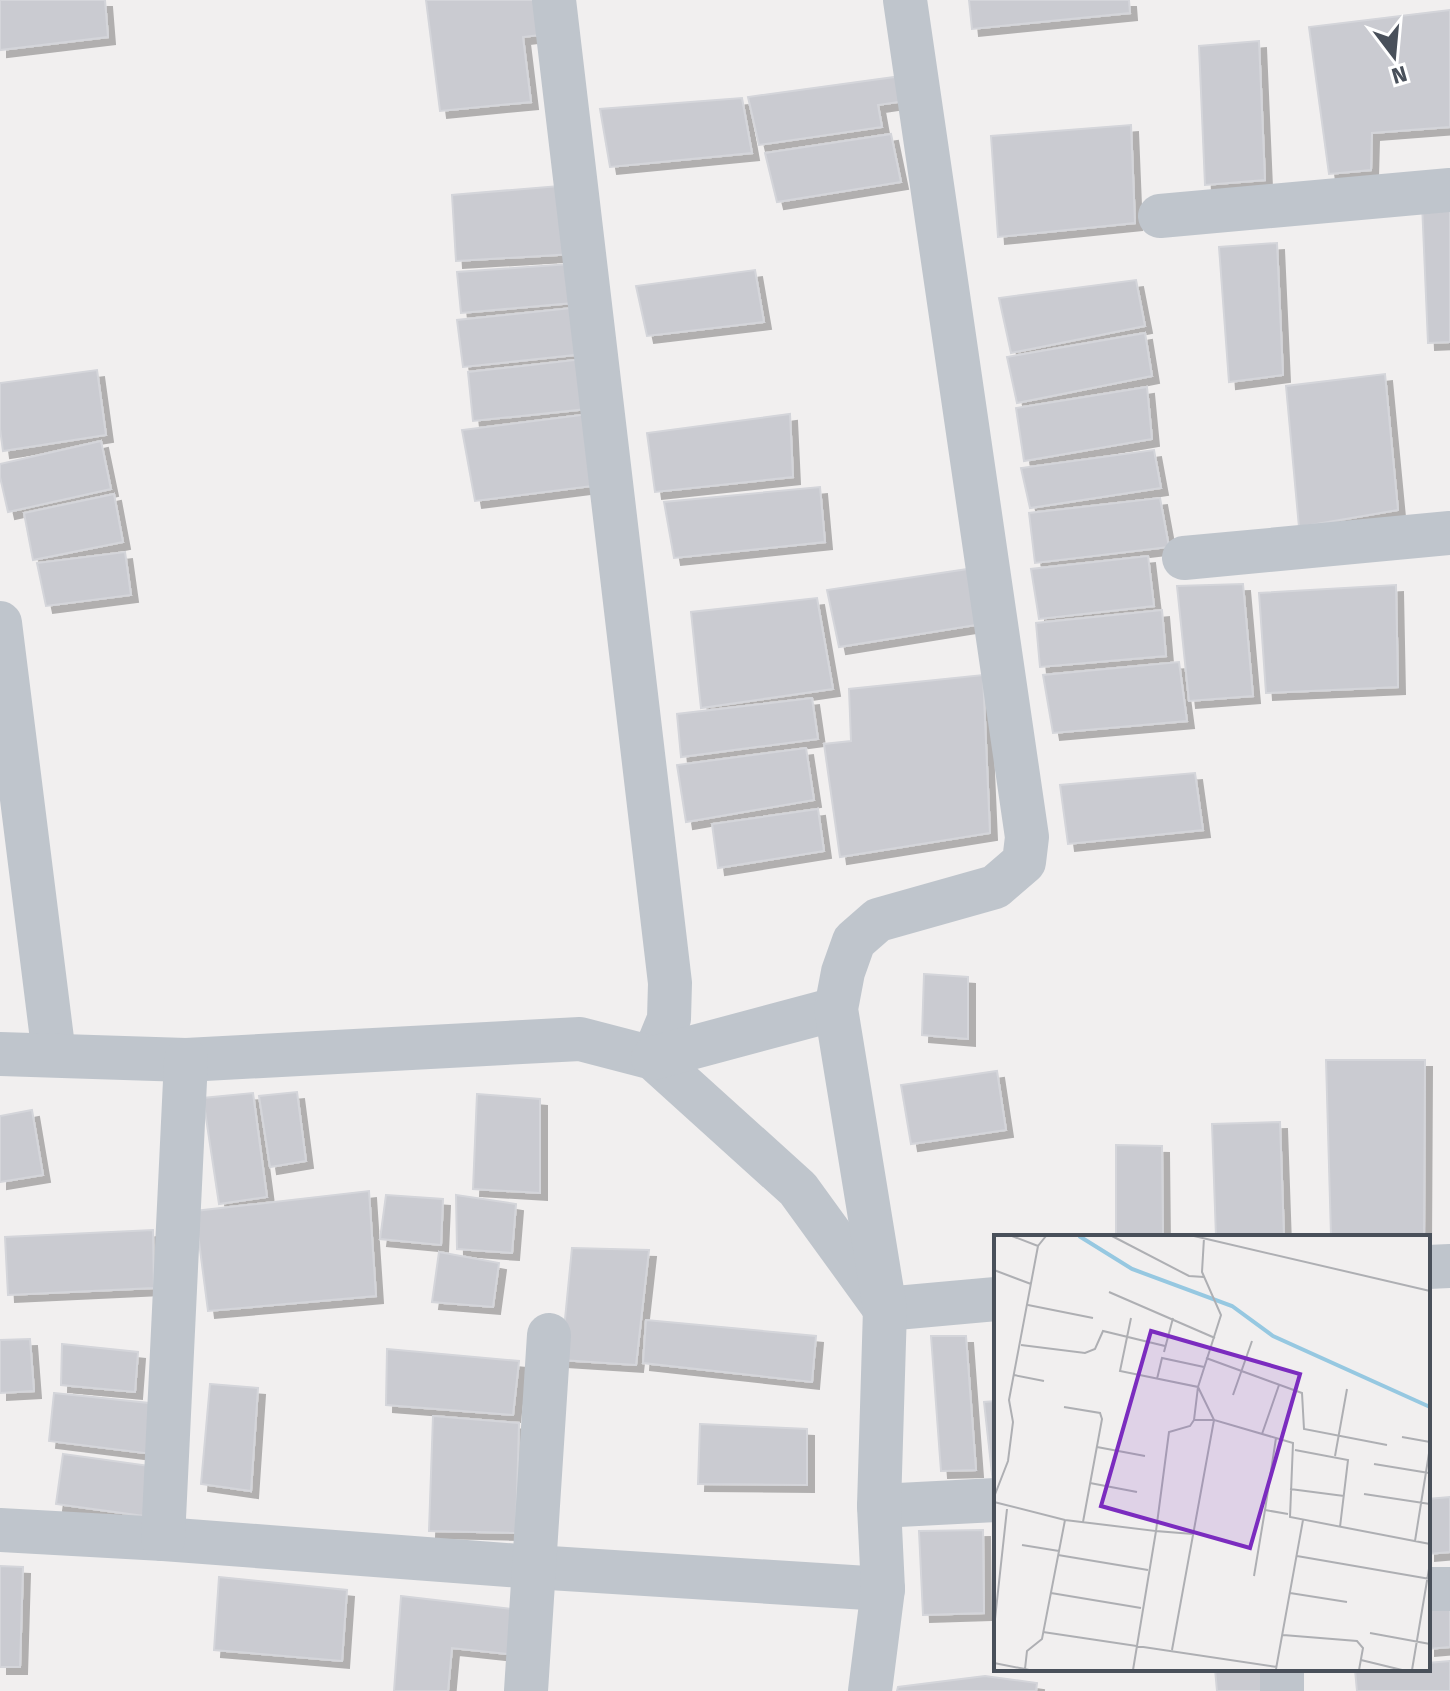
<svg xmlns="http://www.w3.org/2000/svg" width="1450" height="1691" viewBox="0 0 1450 1691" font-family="'Fira Sans',sans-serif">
<defs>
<filter id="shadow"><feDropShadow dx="7" dy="7" stdDeviation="0" flood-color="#0004"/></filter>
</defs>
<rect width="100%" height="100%" fill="#f1efef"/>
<!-- building -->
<g fill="#cacbd1" stroke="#d4d5da" stroke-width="2" filter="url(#shadow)">
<path d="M 0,0 L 105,0 L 108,37 L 0,50 Z"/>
<path d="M 426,0 L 544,0 L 548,34 L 523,37 L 531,102 L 440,111 Z"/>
<path d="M 969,0 L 1129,0 L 1130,13 L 972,29 Z"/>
<path d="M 1450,10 L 1450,127 L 1372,133 L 1371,170 L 1329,174 L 1309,27 Z"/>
<path d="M 1259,41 L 1265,180 L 1205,185 L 1199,46 Z"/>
<path d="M 902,76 L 905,101 L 878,105 L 882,127 L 759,145 L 748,97 Z"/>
<path d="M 742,98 L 752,153 L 610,167 L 600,109 Z"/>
<path d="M 1131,125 L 1135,223 L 998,237 L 991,136 Z"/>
<path d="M 891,134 L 901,182 L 777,202 L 765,153 Z"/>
<path d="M 571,185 L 574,254 L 456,261 L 452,195 Z"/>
<path d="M 1422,203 L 1450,204 L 1450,342 L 1428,343 Z"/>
<path d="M 1277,243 L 1283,375 L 1229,382 L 1219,247 Z"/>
<path d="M 570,264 L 573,303 L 461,313 L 457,272 Z"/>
<path d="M 755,270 L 764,322 L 647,336 L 636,286 Z"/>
<path d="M 1136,280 L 1145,326 L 1011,353 L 999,298 Z"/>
<path d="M 581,307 L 584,354 L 463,367 L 457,320 Z"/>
<path d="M 1145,333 L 1152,376 L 1017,403 L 1007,357 Z"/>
<path d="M 583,359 L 587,409 L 473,421 L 468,372 Z"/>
<path d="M 97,370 L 106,435 L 3,451 L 0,429 L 0,383 Z"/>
<path d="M 1385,374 L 1398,510 L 1299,527 L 1286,386 Z"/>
<path d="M 1147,387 L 1152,439 L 1024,461 L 1016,408 Z"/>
<path d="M 597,413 L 608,484 L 475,501 L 462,430 Z"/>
<path d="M 790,414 L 793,477 L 655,492 L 647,433 Z"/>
<path d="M 101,441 L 111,489 L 8,512 L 0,477 L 0,464 Z"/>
<path d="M 1154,450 L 1161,488 L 1030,508 L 1021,468 Z"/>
<path d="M 820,487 L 825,542 L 674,558 L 664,502 Z"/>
<path d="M 114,494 L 123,542 L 33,560 L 24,513 Z"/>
<path d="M 1160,498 L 1169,547 L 1035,563 L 1029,513 Z"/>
<path d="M 125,552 L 131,595 L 46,606 L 37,563 Z"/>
<path d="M 1148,556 L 1154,606 L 1039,619 L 1031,569 Z"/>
<path d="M 968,569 L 976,625 L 839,647 L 827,590 Z"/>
<path d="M 1243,584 L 1253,696 L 1189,701 L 1177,586 Z"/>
<path d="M 1396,585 L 1398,687 L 1266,693 L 1259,593 Z"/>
<path d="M 817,598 L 833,689 L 701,708 L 691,612 Z"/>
<path d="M 1162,610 L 1166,656 L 1040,667 L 1036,623 Z"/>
<path d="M 1179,662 L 1187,721 L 1053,733 L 1043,675 Z"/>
<path d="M 983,675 L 990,833 L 840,857 L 824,744 L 851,741 L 849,689 Z"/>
<path d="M 812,698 L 818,739 L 681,757 L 677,714 Z"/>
<path d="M 806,748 L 814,800 L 686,822 L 677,765 Z"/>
<path d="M 1195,773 L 1203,830 L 1068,844 L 1060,785 Z"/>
<path d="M 818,809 L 824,851 L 718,868 L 712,824 Z"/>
<path d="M 924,974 L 968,977 L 968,1039 L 922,1035 Z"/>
<path d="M 1326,1060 L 1425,1060 L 1424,1237 L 1331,1236 Z"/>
<path d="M 997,1071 L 1006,1130 L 911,1144 L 901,1085 Z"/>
<path d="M 297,1092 L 306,1161 L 270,1167 L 259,1096 Z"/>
<path d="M 253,1093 L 267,1197 L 219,1204 L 203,1098 Z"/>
<path d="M 477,1094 L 540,1099 L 540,1193 L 473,1189 Z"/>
<path d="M 32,1110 L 43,1175 L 0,1182 L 0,1116 Z"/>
<path d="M 1280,1122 L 1284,1237 L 1216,1237 L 1212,1124 Z"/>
<path d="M 1116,1145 L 1162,1146 L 1163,1237 L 1116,1237 Z"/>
<path d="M 369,1191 L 376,1296 L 208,1311 L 195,1211 Z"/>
<path d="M 386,1195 L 443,1199 L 441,1245 L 380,1239 Z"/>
<path d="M 456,1195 L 516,1204 L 512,1253 L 457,1249 Z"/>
<path d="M 153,1230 L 154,1288 L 8,1295 L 5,1237 Z"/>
<path d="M 572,1248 L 649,1250 L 636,1365 L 561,1360 Z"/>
<path d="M 439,1252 L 499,1263 L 493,1307 L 432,1302 Z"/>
<path d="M 646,1320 L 816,1336 L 812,1382 L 643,1363 Z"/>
<path d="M 931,1336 L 966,1336 L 976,1470 L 941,1471 Z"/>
<path d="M 30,1339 L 34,1391 L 0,1393 L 0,1340 Z"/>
<path d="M 62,1344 L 138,1352 L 135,1392 L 61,1385 Z"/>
<path d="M 387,1349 L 519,1361 L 513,1415 L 386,1405 Z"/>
<path d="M 210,1384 L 258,1388 L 251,1491 L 201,1484 Z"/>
<path d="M 54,1393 L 168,1405 L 160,1455 L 49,1441 Z"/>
<path d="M 996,1401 L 996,1483 L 993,1483 L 984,1402 Z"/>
<path d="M 433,1416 L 519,1423 L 516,1533 L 429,1531 Z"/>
<path d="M 700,1424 L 807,1429 L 807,1485 L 698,1484 Z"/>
<path d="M 63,1454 L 150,1466 L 144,1516 L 56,1504 Z"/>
<path d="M 1450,1497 L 1450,1552 L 1428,1554 L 1428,1499 Z"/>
<path d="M 983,1530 L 984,1613 L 923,1615 L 919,1531 Z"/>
<path d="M 0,1566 L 23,1567 L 20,1667 L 0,1667 Z"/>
<path d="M 219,1577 L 347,1590 L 342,1661 L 214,1650 Z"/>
<path d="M 401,1596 L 520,1610 L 517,1655 L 452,1648 L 448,1691 L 394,1691 Z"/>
<path d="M 1450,1599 L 1450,1647 L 1428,1649 L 1428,1601 Z"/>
<path d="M 1450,1661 L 1450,1691 L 1357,1691 L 1355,1670 L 1428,1669 L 1428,1663 Z"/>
<path d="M 1215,1669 L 1277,1669 L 1278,1691 L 1217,1691 Z"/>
<path d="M 985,1676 L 1037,1683 L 1036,1691 L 897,1691 L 898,1687 Z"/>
</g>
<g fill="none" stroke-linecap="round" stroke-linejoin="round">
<!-- street -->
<g stroke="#bfc5cc" stroke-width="44">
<path d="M 554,0 L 670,983 L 669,1019 L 653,1058"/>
<path d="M 1160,216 L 1450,190"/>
<path d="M 1184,558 L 1450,533"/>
<path d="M 0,623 L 54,1055"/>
<path d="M 0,1054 L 186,1060 L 580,1039 L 653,1058 L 798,1189 L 885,1309 L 996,1299"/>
<path d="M 653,1058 L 836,1009"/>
<path d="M 1428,1267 L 1450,1266"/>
<path d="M 879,1506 L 996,1500"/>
<path d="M 0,1530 L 163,1539 L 534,1567 L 883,1589"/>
<path d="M 163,1539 L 186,1060"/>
<path d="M 1428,1589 L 1450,1589"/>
<path d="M 1282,1669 L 1282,1691"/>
<path d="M 526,1691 L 549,1335"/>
<path d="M 870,1691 L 883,1589 L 879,1506 L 885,1309 L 836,1009 L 843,972 L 854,941 L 878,920 L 995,887 L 1024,862 L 1027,837 L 905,0"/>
</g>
</g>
<!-- overview -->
<g transform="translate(994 1235)">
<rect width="436" height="436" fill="#f1efef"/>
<path fill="none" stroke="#96c8e1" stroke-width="4" d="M 85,1 L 138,34 L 238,71 L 279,101 L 436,172"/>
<path fill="none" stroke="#aeafb3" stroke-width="2" d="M 18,1 L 44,11M 118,1 L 195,41 L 210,42M 200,1 L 436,56M 0,35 L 37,49M 115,57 L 221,103M 34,70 L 99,83M 137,83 L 126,136 L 204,152 L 220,185 L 299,208 L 296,282 L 436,309M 27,110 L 91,118 L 101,114 L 109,96 L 171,111M 170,117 L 179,83M 212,123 L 308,158 L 310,194 L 393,210M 20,140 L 50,146M 163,144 L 168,123 L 210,132M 239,160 L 258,106M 70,172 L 106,178 L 108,184 L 89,287M 268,199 L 285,150M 408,202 L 436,207M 282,203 L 271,275 L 294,279M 103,212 L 151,221M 301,215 L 354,225 L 346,292M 341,221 L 353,154M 380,229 L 435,238M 96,248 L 143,257M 296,254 L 350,261M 370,259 L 436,269M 0,262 L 14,226 L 19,187 L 15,165 L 44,11 L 52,1M 0,267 L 71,285 L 162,296 L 139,435M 199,299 L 162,296 L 175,197 L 196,191 L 200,185 L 204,152 L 227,80 L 208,37 L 210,3M 421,306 L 436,212M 28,310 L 65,316M 64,320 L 154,335M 303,321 L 436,344M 260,341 L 271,275M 57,358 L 147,373M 296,358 L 353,367M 1,384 L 13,274M 49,397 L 283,432M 376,398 L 436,409M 289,400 L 363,406 L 369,413 L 365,435M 178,415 L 220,185 L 200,185M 367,425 L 408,435M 0,428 L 31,434M 282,434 L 309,285M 35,435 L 31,434 L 33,416 L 48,404 L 71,285M 418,435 L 436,328"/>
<path fill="#7b2cbf" fill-opacity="0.15" stroke="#7b2cbf" stroke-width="4" d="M 157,96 L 306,139 L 256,313 L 107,271 Z"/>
<rect width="436" height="436" fill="none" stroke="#49505a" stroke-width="4"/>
</g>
<!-- north arrow -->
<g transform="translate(1394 56) rotate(164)" stroke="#ffffff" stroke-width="6" paint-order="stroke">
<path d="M0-6L14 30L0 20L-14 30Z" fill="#49505a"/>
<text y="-12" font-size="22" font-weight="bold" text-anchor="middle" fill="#49505a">N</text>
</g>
</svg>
